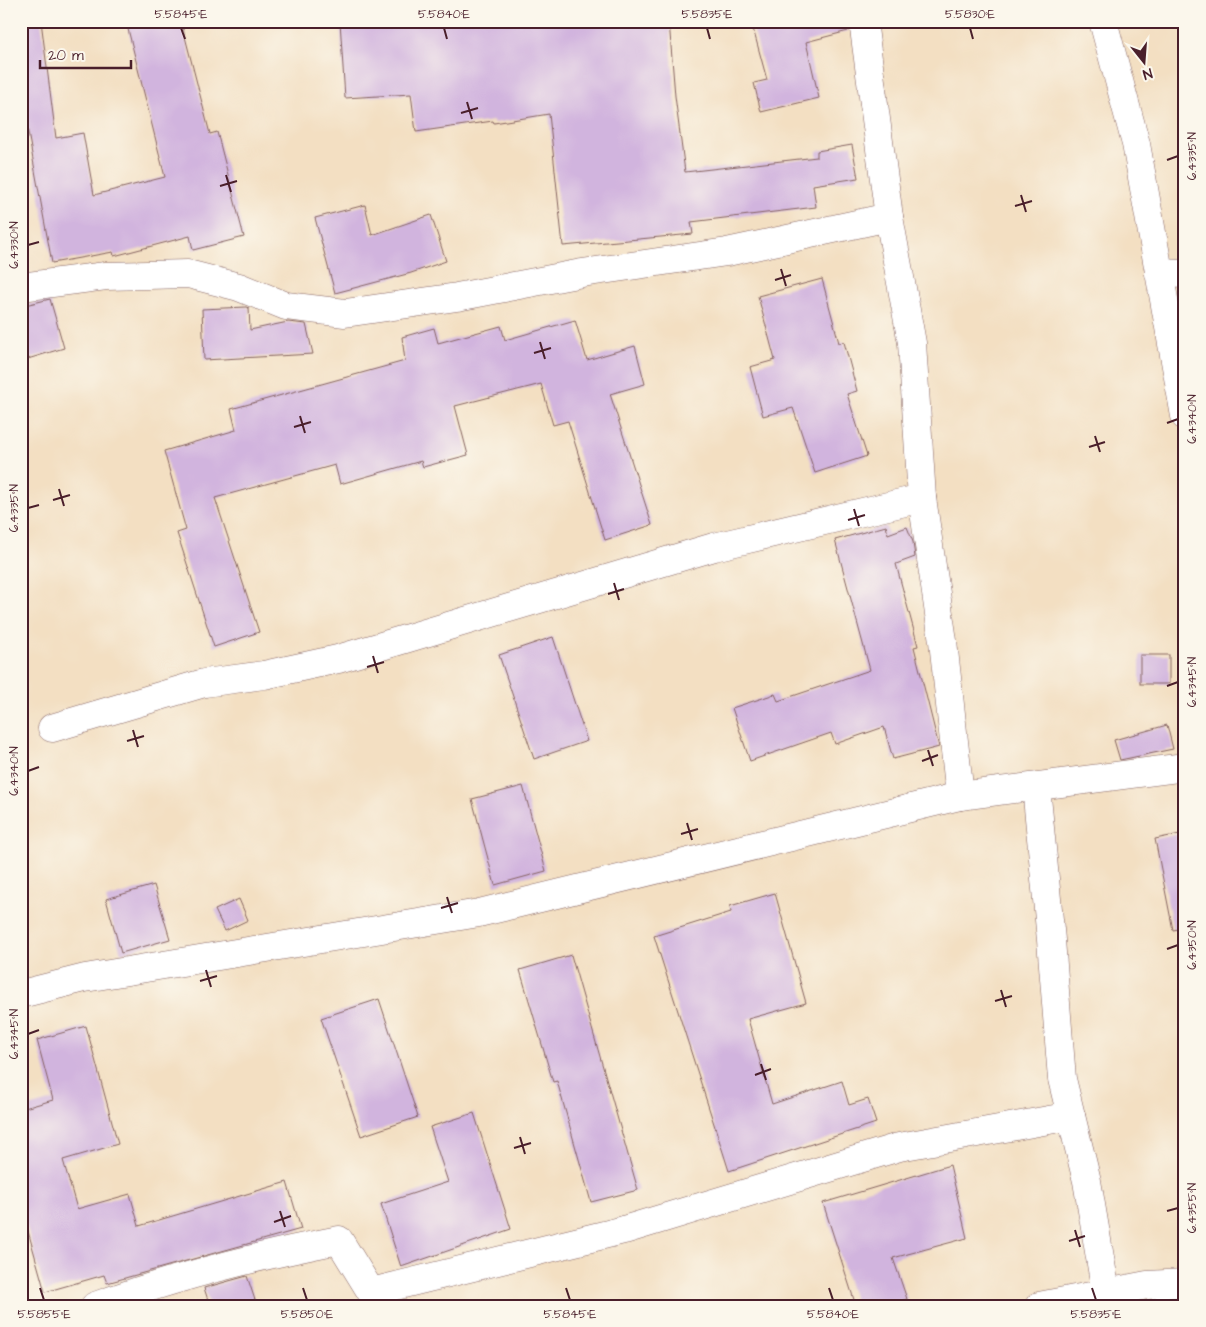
<svg xmlns="http://www.w3.org/2000/svg" width="1206" height="1327" viewBox="0 0 1206 1327" font-family="'Architects Daughter',sans-serif">
<rect width="100%" height="100%" fill="#fbf7ec"/>
<filter id="ink" filterUnits="userSpaceOnUse"><feTurbulence type="fractalNoise" baseFrequency=".02" numOctaves="2"/><feDisplacementMap in="SourceGraphic" scale="10" xChannelSelector="R" yChannelSelector="G"/><feConvolveMatrix kernelMatrix="1 2 1 2 8 2 1 2 1" color-interpolation-filters="sRGB"/></filter>
<filter id="wash" filterUnits="userSpaceOnUse"><feTurbulence type="fractalNoise" baseFrequency=".0096" numOctaves="4" result="noise"/><feDisplacementMap in="SourceGraphic" scale="20" xChannelSelector="R" yChannelSelector="G"/><feGaussianBlur stdDeviation="1.12" result="paint"/><feColorMatrix in="noise" values="0 0 0 0 0 0 0 0 0 0 0 0 0 0 0 0 0 1.4 0 .05"/><feComposite in="paint" operator="in"/></filter>
<g filter="url(#wash)">
<rect width="100%" height="100%" fill="#f3dfc2"/>
<g id="blocks">
<!-- building -->
<g fill="#d1b4de">
<path d="M 21,21 L 41,21 L 56,138 L 83,133 L 94,195 L 165,177 L 126,21 L 181,21 L 210,134 L 217,132 L 244,237 L 193,250 L 190,236 L 114,256 L 113,252 L 52,263 L 27,127 L 21,128 Z"/>
<path d="M 340,21 L 669,21 L 675,96 L 685,172 L 817,157 L 817,151 L 852,145 L 858,178 L 813,185 L 816,207 L 691,222 L 693,234 L 563,246 L 549,114 L 494,123 L 493,121 L 416,132 L 411,94 L 345,98 Z"/>
<path d="M 751,21 L 848,21 L 848,31 L 806,42 L 819,98 L 761,112 L 754,83 L 767,80 Z"/>
<path d="M 365,205 L 372,235 L 431,215 L 446,261 L 411,273 L 335,293 L 315,218 Z"/>
<path d="M 822,279 L 839,343 L 844,342 L 857,391 L 847,394 L 867,456 L 815,473 L 793,408 L 763,416 L 750,367 L 775,360 L 758,296 Z"/>
<path d="M 50,299 L 64,348 L 21,361 L 21,306 Z"/>
<path d="M 246,307 L 249,308 L 250,330 L 288,322 L 306,324 L 313,354 L 204,360 L 202,309 Z"/>
<path d="M 575,320 L 587,360 L 635,346 L 645,384 L 610,394 L 652,525 L 605,540 L 568,421 L 553,425 L 541,384 L 455,406 L 468,455 L 423,467 L 421,461 L 340,484 L 335,465 L 215,498 L 259,632 L 214,647 L 177,533 L 186,530 L 164,451 L 236,430 L 231,409 L 405,361 L 402,337 L 434,328 L 438,343 L 501,326 L 505,340 Z"/>
<path d="M 886,526 L 888,534 L 907,527 L 913,542 L 915,557 L 896,564 L 918,646 L 914,647 L 939,747 L 893,759 L 884,727 L 835,744 L 831,733 L 750,761 L 732,708 L 775,694 L 778,701 L 870,670 L 835,540 Z"/>
<path d="M 553,637 L 587,741 L 534,759 L 499,655 Z"/>
<rect x="1140" y="655" width="29" height="29"/>
<path d="M 1167,725 L 1173,749 L 1120,760 L 1114,740 Z"/>
<path d="M 523,786 L 546,871 L 495,885 L 472,799 Z"/>
<path d="M 1180,834 L 1185,860 L 1185,928 L 1173,930 L 1155,839 Z"/>
<path d="M 154,885 L 170,939 L 121,953 L 106,899 Z"/>
<path d="M 775,893 L 806,1003 L 748,1019 L 772,1104 L 842,1081 L 849,1105 L 868,1099 L 876,1123 L 729,1171 L 654,936 L 731,912 L 730,906 Z"/>
<path d="M 239,899 L 248,920 L 225,931 L 215,910 Z"/>
<path d="M 571,955 L 638,1190 L 591,1202 L 557,1081 L 553,1082 L 520,970 Z"/>
<path d="M 379,999 L 418,1117 L 361,1136 L 321,1018 Z"/>
<path d="M 86,1026 L 118,1144 L 63,1160 L 77,1209 L 130,1194 L 139,1226 L 287,1182 L 301,1229 L 107,1283 L 104,1275 L 45,1292 L 21,1206 L 21,1109 L 53,1100 L 37,1040 Z"/>
<path d="M 474,1113 L 511,1229 L 401,1267 L 381,1204 L 448,1182 L 430,1127 Z"/>
<path d="M 950,1165 L 967,1238 L 893,1258 L 907,1299 L 886,1306 L 856,1306 L 823,1203 Z"/>
<path d="M 247,1276 L 257,1306 L 210,1306 L 204,1288 Z"/>
</g>
</g>
</g>
<g filter="url(#ink)">
<use href="#blocks" fill-opacity="0" stroke="#856260" stroke-width="1"/>
<g fill="none" stroke-linecap="round" stroke-linejoin="round">
<defs>
<g id="street">
<path d="M 863,21 L 889,217 L 912,343 L 922,498 L 943,641 L 960,796"/>
<path d="M 1103,21 L 1136,144 L 1185,416"/>
<path d="M 1159,273 L 1185,274"/>
<path d="M 21,287 L 106,276 L 188,274 L 239,287 L 286,306 L 345,313 L 457,297 L 582,273 L 727,252 L 889,217"/>
<path d="M 52,728 L 204,683 L 264,675 L 338,659 L 714,547 L 922,498"/>
<path d="M 1036,787 L 1051,940 L 1062,1079 L 1087,1181 L 1106,1293"/>
<path d="M 21,994 L 85,978 L 479,913 L 960,796 L 1185,767"/>
<path d="M 95,1306 C 174,1277 257,1256 339,1240 L 371,1292 L 624,1230 L 899,1147 L 1071,1116"/>
<path d="M 1039,1306 L 1147,1285 L 1185,1283"/>
</g>
</defs>
<!-- street casing -->
<use href="#street" stroke="#856260" stroke-width="29"/>
<!-- street -->
<use href="#street" stroke="#fff" stroke-width="28"/>
</g>
</g>
<!-- ticks -->
<path fill="none" stroke="#4a1f2b" stroke-width="2" d="M 181,28 L 185,39M 444,28 L 447,39M 707,28 L 710,39M 970,28 L 973,39M 467,102 L 472,119M 461,113 L 478,108M 1167,160 L 1178,156M 226,175 L 231,192M 220,186 L 237,181M 1021,195 L 1026,212M 1015,206 L 1032,201M 28,245 L 39,242M 781,269 L 786,286M 775,280 L 791,275M 540,342 L 545,359M 534,353 L 551,348M 300,416 L 305,433M 1167,423 L 1178,419M 294,427 L 311,422M 1095,436 L 1100,452M 1089,447 L 1105,442M 59,489 L 64,506M 53,500 L 70,495M 28,508 L 39,505M 854,509 L 859,526M 848,520 L 865,515M 614,583 L 619,600M 608,594 L 624,589M 373,656 L 378,673M 367,667 L 384,662M 1167,686 L 1178,682M 133,730 L 138,747M 127,741 L 144,736M 928,750 L 933,766M 922,761 L 938,755M 28,771 L 39,767M 687,823 L 692,840M 681,834 L 698,829M 447,897 L 452,913M 441,908 L 458,903M 1167,949 L 1178,945M 206,970 L 211,987M 200,981 L 217,976M 1001,990 L 1006,1007M 995,1001 L 1012,996M 28,1034 L 39,1030M 761,1064 L 766,1080M 755,1075 L 771,1069M 520,1137 L 525,1154M 514,1148 L 531,1143M 280,1211 L 285,1227M 1167,1211 L 1178,1208M 274,1222 L 291,1216M 1075,1230 L 1080,1247M 1069,1241 L 1085,1236M 40,1288 L 44,1300M 303,1288 L 307,1300M 566,1288 L 570,1300M 829,1288 L 833,1300M 1092,1288 L 1096,1300"/>
<!-- margin -->
<rect width="1206" height="1327" fill="none" stroke="#fbf7ec" stroke-width="55"/>
<!-- north arrow -->
<g transform="translate(1144 62) rotate(163)" stroke="#fbf7ec" stroke-width="4" paint-order="stroke">
<path d="M0-4L9 19L0 12L-9 19Z" fill="#4a1f2b"/>
<text y="-8" font-size="14" font-weight="bold" text-anchor="middle" fill="#4a1f2b">N</text>
</g>
<!-- scale -->
<path d="M40 60v8h91v-8" fill="none" stroke="#4a1f2b" stroke-width="2.5"/>
<text x="48" y="60" font-size="15" fill="#4a1f2b" stroke="#fbf7ec" stroke-width="4" paint-order="stroke">20 m</text>
<rect x="28" y="28" width="1150" height="1272" fill="none" stroke="#4a1f2b" stroke-width="2"/>
<g font-size="12" text-anchor="middle" fill="#4a1f2b">
<text x="181" y="18">5.5845°E</text>
<text x="444" y="18">5.5840°E</text>
<text x="707" y="18">5.5835°E</text>
<text x="970" y="18">5.5830°E</text>
<text transform="translate(1192 156) rotate(-90)" y="4">6.4335°N</text>
<text transform="translate(14 245) rotate(-90)" y="4">6.4330°N</text>
<text transform="translate(1192 419) rotate(-90)" y="4">6.4340°N</text>
<text transform="translate(14 508) rotate(-90)" y="4">6.4335°N</text>
<text transform="translate(1192 682) rotate(-90)" y="4">6.4345°N</text>
<text transform="translate(14 771) rotate(-90)" y="4">6.4340°N</text>
<text transform="translate(1192 945) rotate(-90)" y="4">6.4350°N</text>
<text transform="translate(14 1034) rotate(-90)" y="4">6.4345°N</text>
<text transform="translate(1192 1208) rotate(-90)" y="4">6.4355°N</text>
<text x="44" y="1318">5.5855°E</text>
<text x="307" y="1318">5.5850°E</text>
<text x="570" y="1318">5.5845°E</text>
<text x="833" y="1318">5.5840°E</text>
<text x="1096" y="1318">5.5835°E</text>
</g>
</svg>
